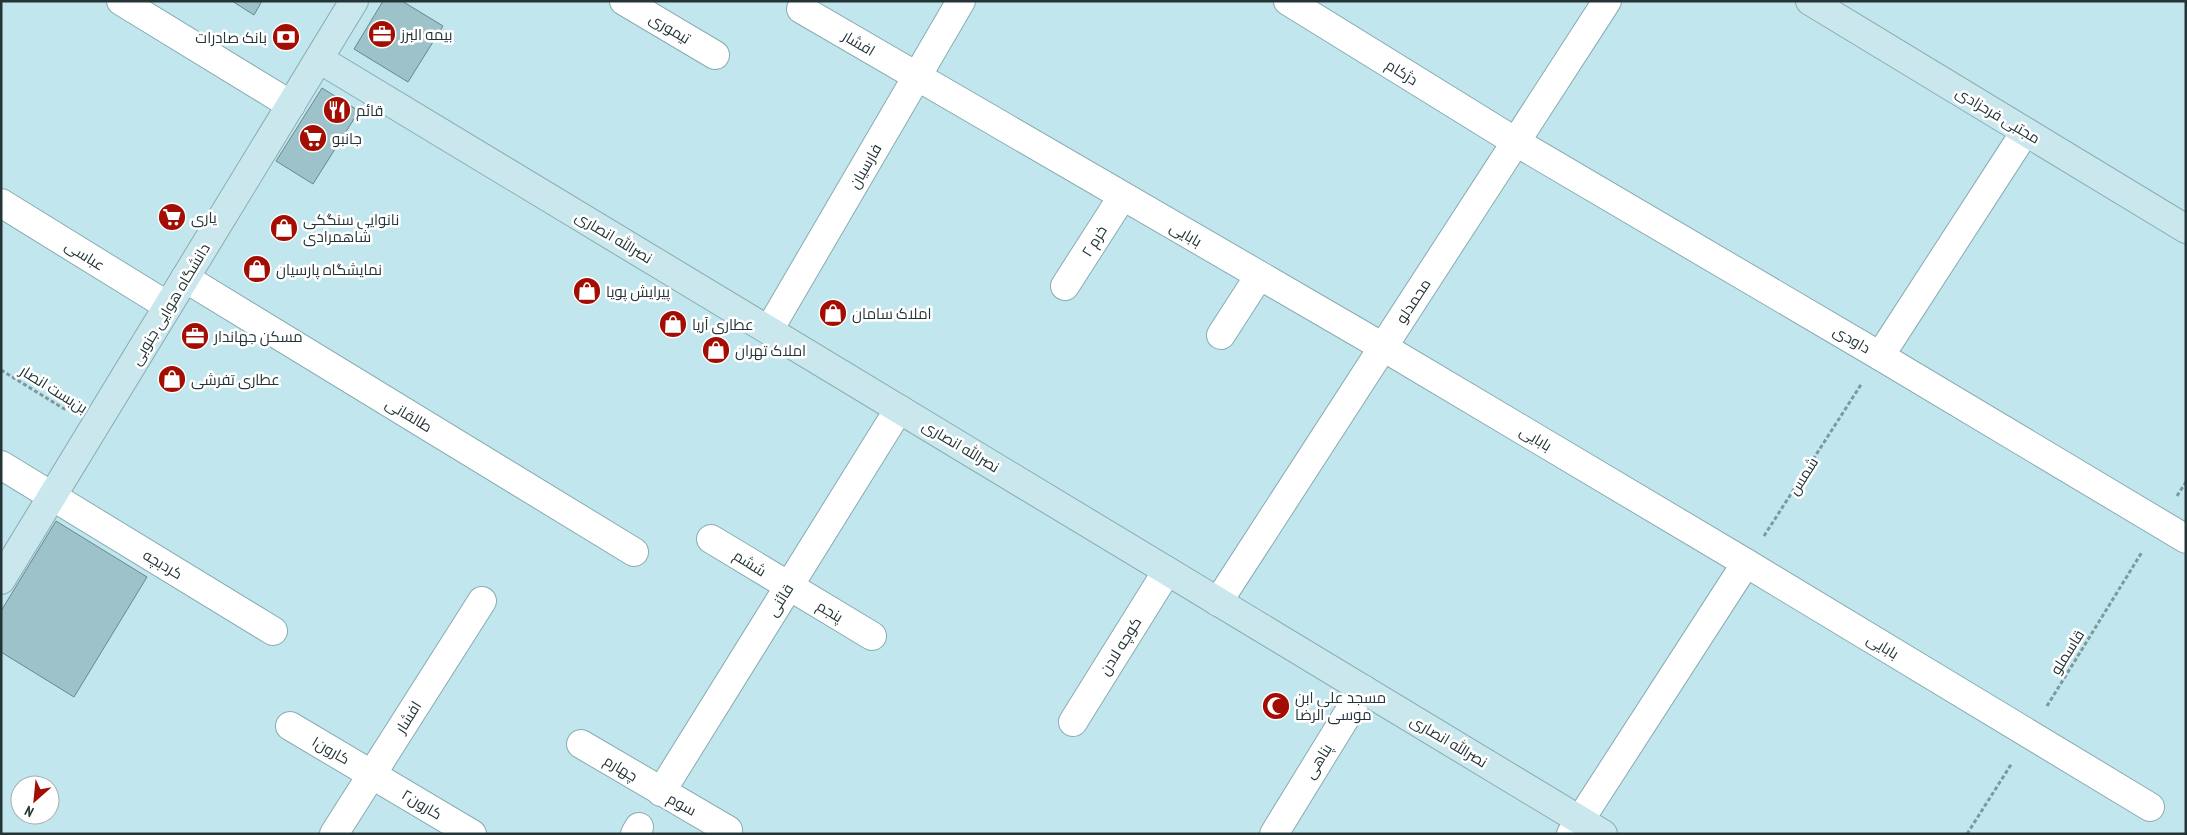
<svg xmlns="http://www.w3.org/2000/svg" width="2187" height="835" viewBox="0 0 2187 835" font-family="'PT Sans Narrow',Cairo,sans-serif">
<rect width="100%" height="100%" fill="#c1e6ed"/>
<!-- building -->
<g fill="#9ec2c9" stroke="#66898f">
<path d="M 232,1 L 262,1 L 254,15 Z"/>
<path d="M 383,1 L 402,1 L 443,26 L 408,82 L 354,49 Z"/>
<path d="M 322,88 L 359,111 L 313,184 L 276,161 Z"/>
<path d="M 56,521 L 147,577 L 74,697 L 1,652 L 1,611 Z"/>
</g>
<g fill="none" stroke-linecap="round" stroke-linejoin="round">
<defs>
<g id="street">
<path d="M 121,1 L 291,105"/>
<path d="M 624,1 L 715,55"/>
<path d="M 1288,1 L 1516,142 L 1880,356 L 2186,539"/>
<path d="M 801,9 L 1383,347 L 1746,563 L 2150,807"/>
<path d="M 1,203 L 168,306"/>
<path d="M 185,278 L 634,552"/>
<path d="M 1065,286 L 1122,197"/>
<path d="M 769,330 L 961,1"/>
<path d="M 1221,335 L 1259,276"/>
<path d="M 1880,356 L 2025,132"/>
<path d="M 1,465 L 273,631"/>
<path d="M 711,539 L 872,636"/>
<path d="M 1218,602 L 1607,1"/>
<path d="M 1073,722 L 1167,571"/>
<path d="M 290,726 L 472,834"/>
<path d="M 581,744 L 728,830"/>
<path d="M 661,792 L 899,409"/>
<path d="M 334,834 L 482,601"/>
<path d="M 635,834 L 639,827"/>
<path d="M 1274,834 L 1363,689"/>
<path d="M 1571,834 L 1746,563"/>
</g>
<g id="secondary">
<path d="M 1810,1 L 2186,229"/>
<path d="M 319,59 L 1603,834"/>
<path d="M 1,580 L 354,1"/>
</g>
</defs>
<!-- street casing -->
<use href="#street" stroke="#88acb2" stroke-width="30"/>
<!-- secondary casing -->
<use href="#secondary" stroke="#88acb2" stroke-width="30"/>
<!-- path -->
<g stroke="#7d989e" stroke-width="3" stroke-dasharray="4 2.5" stroke-linecap="butt">
<path d="M 1,370 L 66,410"/>
<path d="M 2177,496 L 2186,482"/>
<path d="M 1764,536 L 1862,383"/>
<path d="M 2047,706 L 2142,552"/>
<path d="M 1967,834 L 2012,763"/>
</g>
<!-- street -->
<use href="#street" stroke="#fff" stroke-width="28"/>
<!-- secondary -->
<use href="#secondary" stroke="#c9e7ec" stroke-width="28"/>
</g>
<!-- icons -->
<defs>
<symbol id="office-disc" viewBox="-11 -11 22 22"><circle r="9.5" fill="#a30d03" stroke="#fff"/><path d="M-6-3h4V-5.5h4V-3h4V5H-6ZM-1-4.5V-3h2v-1.5ZM-6 0V1H6V0Z" fill="#fff"/></symbol>
<symbol id="bank-disc" viewBox="-11 -11 22 22"><circle r="9.5" fill="#a30d03" stroke="#fff"/><path d="M-6-4H6V4H-6ZM0-2.3a2.3 2.3 0 1 0 0 4.6a2.3 2.3 0 1 0 0-4.6Z" fill="#fff"/></symbol>
<symbol id="restaurant-disc" viewBox="-11 -11 22 22"><circle r="9.5" fill="#a30d03" stroke="#fff"/><path d="M-5-6h1v4h1v-4h1v4h1v-4h1v5L-1.5 .5V6h-2V.5L-5-1ZM5-6V6H3V1.5H1.5Q1.5-4 5-6Z" fill="#fff"/></symbol>
<symbol id="supermarket-disc" viewBox="-11 -11 22 22"><circle r="9.5" fill="#a30d03" stroke="#fff"/><path d="M-6-5.5h2.5l.6 2H6L4.5 2H-2.5L-4.4-4H-6ZM-1.5 3.2a1.3 1.3 0 1 0 .1 0ZM3 3.2a1.3 1.3 0 1 0 .1 0Z" fill="#fff"/></symbol>
<symbol id="shop-disc" viewBox="-11 -11 22 22"><circle r="9.5" fill="#a30d03" stroke="#fff"/><path d="M-5-2.5h2.3a2.7 3.5 0 0 1 5.4 0H5L5.5 6h-11ZM-1.5-2.5h3a1.5 2.3 0 0 0-3 0Z" fill="#fff"/></symbol>
<symbol id="mosque-disc" viewBox="-11 -11 22 22"><circle r="9.5" fill="#a30d03" stroke="#fff"/><path d="M3.5-4.9A6 6 0 1 0 3.5 4.9A5 5 0 1 1 3.5-4.9Z" fill="#fff"/></symbol>
</defs>
<g fill-rule="evenodd">
<use href="#office-disc" x="366" y="18" width="32" height="32"/>
<use href="#bank-disc" x="270" y="21" width="32" height="32"/>
<use href="#restaurant-disc" x="321" y="94" width="32" height="32"/>
<use href="#supermarket-disc" x="297" y="122" width="32" height="32"/>
<use href="#supermarket-disc" x="156" y="201" width="32" height="32"/>
<use href="#shop-disc" x="268" y="212" width="32" height="32"/>
<use href="#shop-disc" x="241" y="253" width="32" height="32"/>
<use href="#shop-disc" x="571" y="275" width="32" height="32"/>
<use href="#shop-disc" x="817" y="297" width="32" height="32"/>
<use href="#shop-disc" x="657" y="308" width="32" height="32"/>
<use href="#office-disc" x="179" y="320" width="32" height="32"/>
<use href="#shop-disc" x="700" y="334" width="32" height="32"/>
<use href="#shop-disc" x="156" y="363" width="32" height="32"/>
<use href="#mosque-disc" x="1260" y="690" width="32" height="32"/>
</g>
<g text-anchor="middle" dominant-baseline="central" stroke-width="5" stroke-linejoin="round" paint-order="stroke">
<!-- street labels -->
<g font-size="15" fill="#253437" stroke="#fff">
<text transform="translate(670 28) rotate(31)">تیموری</text>
<text transform="translate(859 43) rotate(31)">افشار</text>
<text transform="translate(1402 72) rotate(32)">دژکام</text>
<text transform="translate(1998 115) rotate(31)">مجتبی فرحزادی</text>
<text transform="translate(865 166) rotate(-60)">فارسیان</text>
<text transform="translate(1186 234) rotate(30)">بابایی</text>
<text transform="translate(614 237) rotate(31)">نصرالله انصاری</text>
<text transform="translate(1094 241) rotate(-58)">خرم ۲</text>
<text transform="translate(85 255) rotate(32)">عباسی</text>
<text transform="translate(1413 301) rotate(-57)">محمدلو</text>
<text transform="translate(170 304) rotate(-59)">دانشگاه هوایی جنوبی</text>
<text transform="translate(1852 339) rotate(30)">داودی</text>
<text transform="translate(54 389) rotate(32)">بن‌بست انصار</text>
<text transform="translate(409 415) rotate(31)">طالقانی</text>
<text transform="translate(1536 438) rotate(31)">بابایی</text>
<text transform="translate(961 446) rotate(31)">نصرالله انصاری</text>
<text transform="translate(1803 476) rotate(-57)">شمس</text>
<text transform="translate(750 563) rotate(32)">ششم</text>
<text transform="translate(163 564) rotate(31)">کردبچه</text>
<text transform="translate(780 600) rotate(-58)">قائنی</text>
<text transform="translate(830 611) rotate(31)">پنجم</text>
<text transform="translate(1120 646) rotate(-58)">کوچه لادن</text>
<text transform="translate(1883 646) rotate(31)">بابایی</text>
<text transform="translate(2067 652) rotate(-58)">قاسملو</text>
<text transform="translate(408 717) rotate(-58)">افشار</text>
<text transform="translate(1449 741) rotate(31)">نصرالله انصاری</text>
<text transform="translate(331 750) rotate(30)">کارون۱</text>
<text transform="translate(1318 761) rotate(-58)">پناهی</text>
<text transform="translate(621 768) rotate(31)">چهارم</text>
<text transform="translate(422 804) rotate(31)">کارون۲</text>
<text transform="translate(682 804) rotate(29)">سوم</text>
</g>
<!-- poi labels -->
<g font-size="15" fill="#253437" stroke="#fff" text-anchor="start">
<text x="401" y="34">بیمه البرز</text>
<text x="267" y="37" text-anchor="end">بانک صادرات</text>
<text x="356" y="110">قائم</text>
<text x="332" y="138">جانبو</text>
<text x="191" y="217">یاری</text>
<text x="303" y="219">نانوایی سنگکی<tspan x="303" dy="17">شاهمرادی</tspan></text>
<text x="276" y="269">نمایشگاه پارسیان</text>
<text x="606" y="291">پیرایش پویا</text>
<text x="852" y="313">املاک سامان</text>
<text x="692" y="324">عطاری آریا</text>
<text x="214" y="336">مسکن جهاندار</text>
<text x="735" y="350">املاک تهران</text>
<text x="191" y="379">عطاری تفرشی</text>
<text x="1295" y="697">مسجد علی ابن<tspan x="1295" dy="17">موسی الرضا</tspan></text>
</g>
</g>
<!-- border -->
<rect width="2187" height="835" fill="none" stroke="#253437" stroke-width="5"/>
<!-- north arrow -->
<g transform="translate(35 800) rotate(207)"><circle r="24" fill="#ffffff" stroke="#a8aeaf"/>
<path d="M0-4L9 19L0 12L-9 19Z" fill="#a30d03"/>
<text y="-8" font-size="14" font-weight="bold" text-anchor="middle" fill="#253437">N</text>
</g>
</svg>
